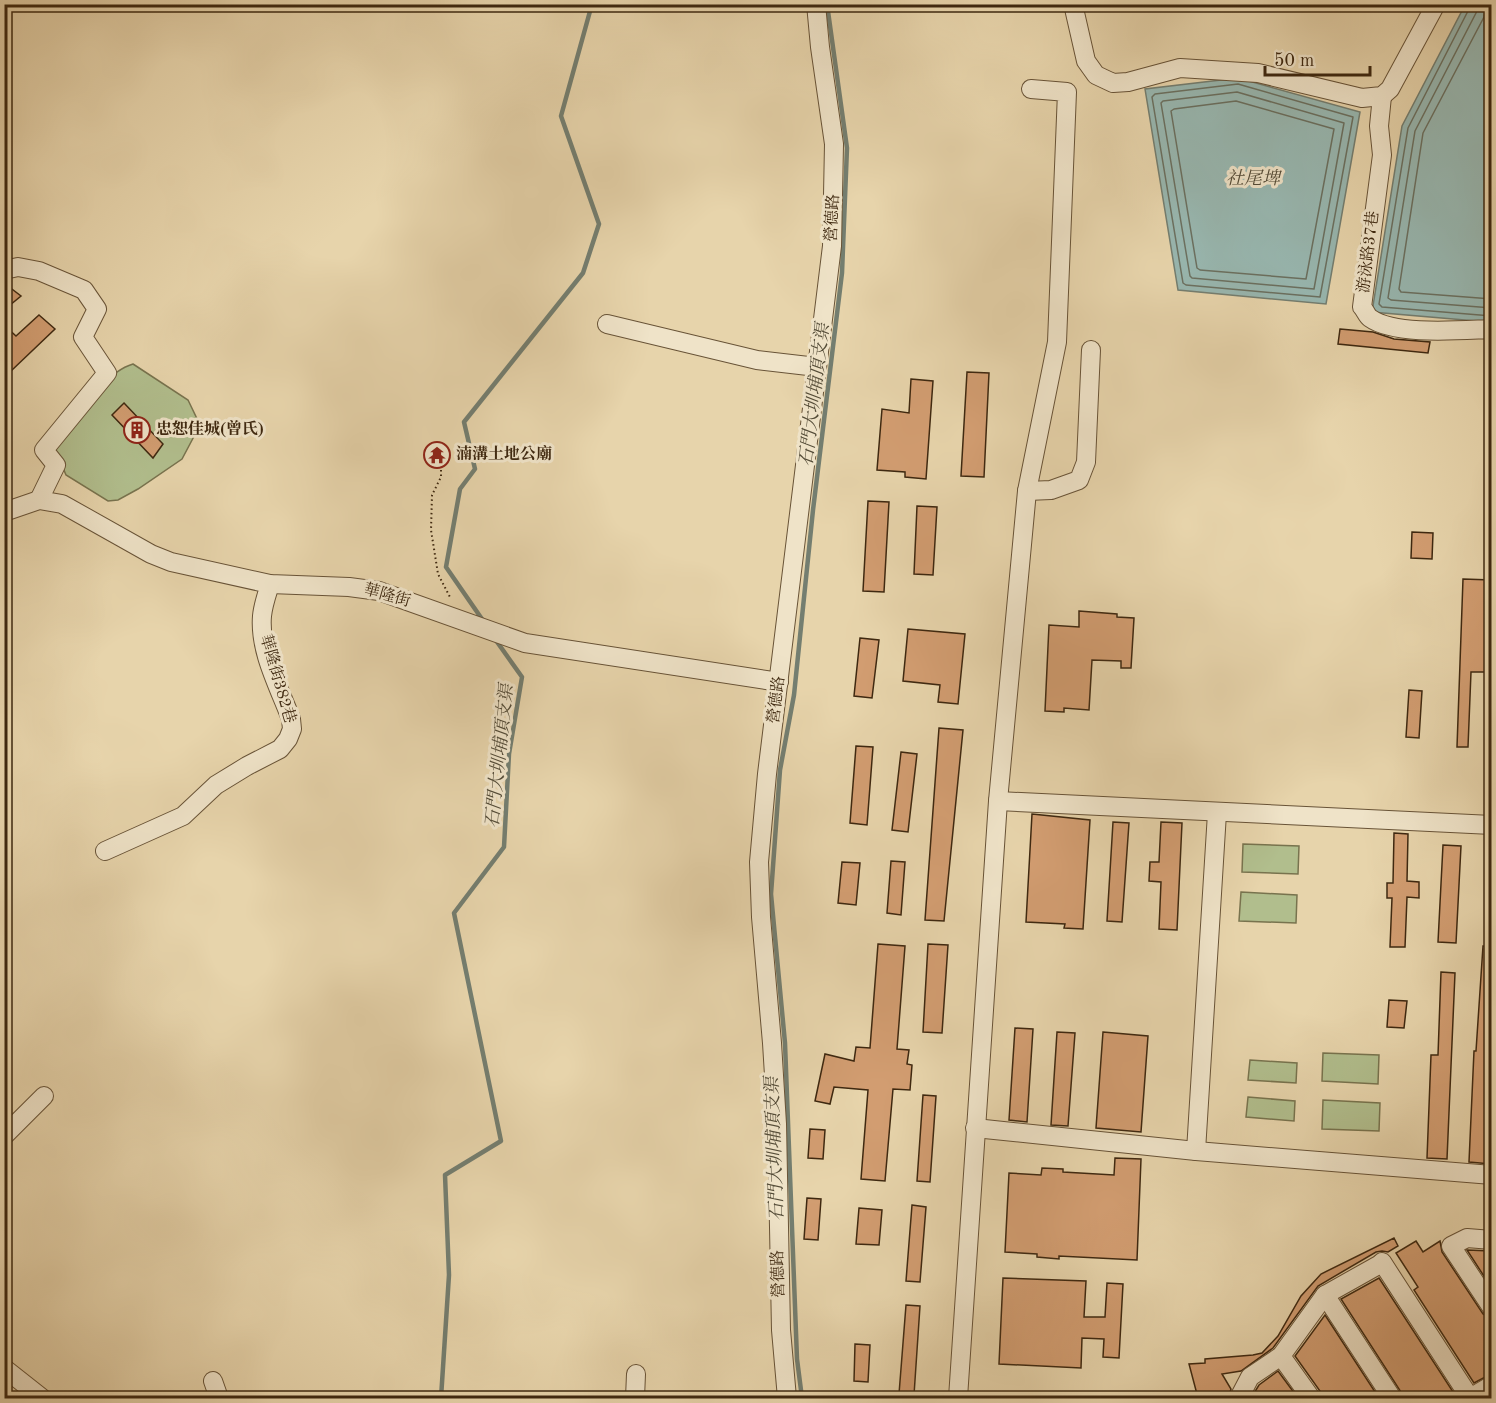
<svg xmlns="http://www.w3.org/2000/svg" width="1496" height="1403" viewBox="0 0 1496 1403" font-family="'Old Standard TT','Noto Serif TC',serif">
<rect width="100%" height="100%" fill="#e7d4ab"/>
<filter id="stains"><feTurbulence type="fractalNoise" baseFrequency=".00333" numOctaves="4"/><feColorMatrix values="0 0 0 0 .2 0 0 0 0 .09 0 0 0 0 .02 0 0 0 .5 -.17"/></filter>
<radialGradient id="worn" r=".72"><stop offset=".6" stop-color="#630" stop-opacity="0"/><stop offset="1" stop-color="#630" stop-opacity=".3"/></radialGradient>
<!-- green -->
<g fill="#b1be8d" stroke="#78734e" stroke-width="1.5">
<path d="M 133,364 L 188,400 L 200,425 L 182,459 L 138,489 L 118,500 L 108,501 L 66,475 L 54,446 C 74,421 102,373 133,364 Z"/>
<path d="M 1243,844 L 1299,846 L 1298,874 L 1242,872 Z"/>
<path d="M 1241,892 L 1297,895 L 1296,923 L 1239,921 Z"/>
<path d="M 1323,1053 L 1379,1055 L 1378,1084 L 1322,1081 Z"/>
<path d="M 1250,1060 L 1297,1063 L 1296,1083 L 1248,1080 Z"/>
<path d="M 1248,1097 L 1295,1101 L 1294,1121 L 1246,1117 Z"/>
<path d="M 1323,1100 L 1380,1103 L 1379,1131 L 1322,1129 Z"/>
</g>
<!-- water -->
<g fill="#98b7b0" stroke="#747e70" stroke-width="1.5">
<path d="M 1465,5 L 1491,5 L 1491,321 L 1488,322 L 1372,312 L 1402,126 Z"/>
<path d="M 1238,78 L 1360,112 L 1326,304 L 1178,290 L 1145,89 Z"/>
</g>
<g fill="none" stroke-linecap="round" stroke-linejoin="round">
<!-- shore -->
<g stroke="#6b7060" stroke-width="1.5">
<path d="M 1470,4 L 1469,9 L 1408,128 L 1379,304 L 1382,307 L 1492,316"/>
<path d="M 1478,4 L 1476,13 L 1415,131 L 1388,298 L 1391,300 L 1492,308"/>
<path d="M 1487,4 L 1484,17 L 1423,133 L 1399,289 L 1401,292 L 1492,299"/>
<path d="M 1238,84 L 1353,117 L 1320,297 L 1186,285 L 1183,283 L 1152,97 L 1155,94 Z"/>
<path d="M 1237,92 L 1344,123 L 1314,289 L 1192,278 L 1190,276 L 1161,103 L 1163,101 Z"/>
<path d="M 1236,101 L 1334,129 L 1306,279 L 1200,270 L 1197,268 L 1171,111 L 1174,109 Z"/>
</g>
<!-- stream -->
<g stroke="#747e70" stroke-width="4.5">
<path d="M 484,622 L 446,567 L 460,489 L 475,469 L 464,422 L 583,273 L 599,224 L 561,116 L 592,4"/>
<path d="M 441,1398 L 449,1275 L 445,1175 L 501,1141 L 454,913 L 504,847 L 509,754 L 522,677 L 495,639"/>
<path d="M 802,1398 L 797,1359 L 785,1043 L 771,894 L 780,770 L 794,695 L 813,510 L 842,273 L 847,148 L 827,4"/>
</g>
</g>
<!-- building -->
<g fill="#d29d71" stroke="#3e2810" stroke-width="1.5">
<path d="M 4,283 L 21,296 L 4,310 Z"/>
<path d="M 39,315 L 55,329 L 11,371 L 4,364 L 4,325 L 16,336 Z"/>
<path d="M 1340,329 L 1373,332 L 1394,339 L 1430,342 L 1428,353 L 1338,344 Z"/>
<path d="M 967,372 L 989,373 L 984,477 L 961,476 Z"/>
<path d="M 911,379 L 933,381 L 926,479 L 905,477 L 905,472 L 877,470 L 882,409 L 909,413 Z"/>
<path d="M 124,403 L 163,444 L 153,458 L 112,415 Z"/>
<path d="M 868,501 L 889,502 L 884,592 L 863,591 Z"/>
<path d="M 917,506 L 937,507 L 933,575 L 914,574 Z"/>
<path d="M 1412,532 L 1433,533 L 1432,559 L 1411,558 Z"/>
<path d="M 1463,579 L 1491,580 L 1491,672 L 1471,672 L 1468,747 L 1457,747 Z"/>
<path d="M 1079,611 L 1117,614 L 1117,617 L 1134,618 L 1131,668 L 1121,668 L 1121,661 L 1092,660 L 1089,710 L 1064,708 L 1064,712 L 1045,711 L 1049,625 L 1079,627 Z"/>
<path d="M 908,629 L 965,634 L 958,704 L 938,702 L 940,685 L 903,681 Z"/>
<path d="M 860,638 L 879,640 L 872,698 L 854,696 Z"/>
<path d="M 1409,690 L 1422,691 L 1419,738 L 1406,737 Z"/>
<path d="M 939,728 L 963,730 L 944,921 L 925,920 Z"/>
<path d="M 856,746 L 873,747 L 867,825 L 850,823 Z"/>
<path d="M 901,752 L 917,754 L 908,832 L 892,830 Z"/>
<path d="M 1032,814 L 1090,820 L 1083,929 L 1064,928 L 1065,924 L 1026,922 Z"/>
<path d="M 1113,822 L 1129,823 L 1122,922 L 1107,921 Z"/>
<path d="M 1161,822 L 1182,823 L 1177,930 L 1159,929 L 1161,882 L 1149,881 L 1150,862 L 1159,862 Z"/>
<path d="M 1394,833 L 1408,834 L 1407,881 L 1419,882 L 1419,898 L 1407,897 L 1405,947 L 1390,947 L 1392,898 L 1387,898 L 1387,883 L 1393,883 Z"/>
<path d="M 1443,845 L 1461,846 L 1456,943 L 1438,942 Z"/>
<path d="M 891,861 L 905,862 L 901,915 L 887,913 Z"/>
<path d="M 842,862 L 860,863 L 856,905 L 838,903 Z"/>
<path d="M 878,944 L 905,946 L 897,1049 L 909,1050 L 907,1064 L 912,1065 L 910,1090 L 893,1089 L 885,1181 L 861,1179 L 868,1090 L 834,1087 L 830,1104 L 815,1101 L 825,1054 L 854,1061 L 856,1047 L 870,1048 Z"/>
<path d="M 928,944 L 948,945 L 942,1033 L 923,1032 Z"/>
<path d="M 1483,946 L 1491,947 L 1489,1052 L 1491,1052 L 1491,1164 L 1469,1162 L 1474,1051 L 1476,1051 Z"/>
<path d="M 1441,972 L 1455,973 L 1447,1159 L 1427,1158 L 1431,1055 L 1438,1055 Z"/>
<path d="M 1389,1000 L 1407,1001 L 1404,1028 L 1387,1027 Z"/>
<path d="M 1015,1028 L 1033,1029 L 1027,1122 L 1009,1120 Z"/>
<path d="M 1057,1032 L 1075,1033 L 1068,1126 L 1051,1125 Z"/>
<path d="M 1103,1032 L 1148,1036 L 1141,1132 L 1096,1128 Z"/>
<path d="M 923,1095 L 936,1096 L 930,1182 L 917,1181 Z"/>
<path d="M 810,1129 L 825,1130 L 823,1159 L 808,1158 Z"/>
<path d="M 1115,1158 L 1141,1159 L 1137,1260 L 1059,1256 L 1059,1259 L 1037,1257 L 1037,1254 L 1005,1252 L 1009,1173 L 1041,1175 L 1042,1168 L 1063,1169 L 1063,1172 L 1114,1175 Z"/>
<path d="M 807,1198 L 821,1199 L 818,1240 L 804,1239 Z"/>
<path d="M 912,1205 L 926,1207 L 920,1282 L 906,1281 Z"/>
<path d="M 859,1208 L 882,1210 L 879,1245 L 856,1244 Z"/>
<path d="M 1394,1238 L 1398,1246 L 1388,1252 L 1382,1251 L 1376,1252 L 1318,1286 L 1273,1348 L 1241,1371 L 1222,1374 L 1231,1389 L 1228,1398 L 1198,1398 L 1189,1364 L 1205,1363 L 1205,1359 L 1253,1355 L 1262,1353 L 1278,1336 L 1301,1296 L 1321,1274 Z"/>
<path d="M 1416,1241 L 1423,1252 L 1440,1241 L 1442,1252 L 1483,1314 L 1491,1319 L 1491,1374 L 1474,1383 L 1414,1290 L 1418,1287 L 1396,1253 Z"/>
<path d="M 1467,1250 L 1491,1251 L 1491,1287 Z"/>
<path d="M 1003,1278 L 1086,1281 L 1084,1317 L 1105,1317 L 1107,1283 L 1123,1284 L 1119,1358 L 1103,1357 L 1104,1339 L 1082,1338 L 1081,1368 L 999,1364 Z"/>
<path d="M 1379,1278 L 1457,1398 L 1403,1398 L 1401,1392 L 1341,1299 Z"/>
<path d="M 906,1305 L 920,1306 L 914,1395 L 899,1394 Z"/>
<path d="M 1325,1315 L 1379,1398 L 1322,1398 L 1320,1391 L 1295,1356 Z"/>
<path d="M 855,1344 L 870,1345 L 868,1382 L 854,1381 Z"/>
<path d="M 1278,1371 L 1298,1398 L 1251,1398 L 1259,1385 Z"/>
</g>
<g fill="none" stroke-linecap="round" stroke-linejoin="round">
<defs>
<g id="minor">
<path d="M 1073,4 L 1086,61 L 1096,75 L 1113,83 L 1128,82 L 1180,68 L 1258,73 L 1362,98 L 1382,96 L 1390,89 L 1436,4"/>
<path d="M 1382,96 L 1379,126 L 1382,155 L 1362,307 C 1365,310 1367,316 1370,318 C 1395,336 1461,330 1492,329"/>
<path d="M 4,270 L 18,267 L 39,271 L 84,290 L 97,309 L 83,337 L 107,373 L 44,450 L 56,465 L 39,500"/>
<path d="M 607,324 L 757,360 L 817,367"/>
<path d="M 1027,491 L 1051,490 L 1079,480 L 1086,462 L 1091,350"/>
<path d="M 4,512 L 39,500 L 62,504 L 151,554 L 171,562 L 270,584 L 349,587 L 379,591 L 525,643 L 779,682"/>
<path d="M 998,801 L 1492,825"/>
<path d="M 105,851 L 183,816 L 216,785 L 247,766 L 280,749 L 288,739 L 292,729 L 291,719 C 279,687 259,651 262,616 C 263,605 267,594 270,584"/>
<path d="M 975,1128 L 1196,1151 L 1492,1175"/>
<path d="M 4,1136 L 44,1096"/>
<path d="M 1196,1151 L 1217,813"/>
<path d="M 1492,1240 L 1467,1238 L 1451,1246 L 1492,1308"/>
<path d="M 1382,1262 L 1470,1398"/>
<path d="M 1325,1295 L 1392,1398"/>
<path d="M 1281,1356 L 1311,1398"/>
<path d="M 4,1368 L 42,1398"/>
<path d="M 213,1381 L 219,1398"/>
<path d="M 635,1398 L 636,1374"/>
<path d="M 787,1398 L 781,1330 L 777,1124 L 772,1043 L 761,917 L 759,862 L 767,774 L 832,246 L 834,144 L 820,47 L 816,4"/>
<path d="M 958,1398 L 998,801 L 1027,491 L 1057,342 L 1067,92 L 1031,89"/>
<path d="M 1239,1398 L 1250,1377 L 1281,1356 L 1325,1295 L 1382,1263"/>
<path d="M 1470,1398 L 1492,1385"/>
</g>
</defs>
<!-- minor casing -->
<use href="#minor" stroke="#685337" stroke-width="20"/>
<!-- path -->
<path stroke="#3e2810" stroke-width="2" stroke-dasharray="1.5 3" stroke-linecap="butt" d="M 441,470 L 441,477 L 432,495 L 431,530 L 438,574 L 451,599"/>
<!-- minor -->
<use href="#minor" stroke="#efe3c8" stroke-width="18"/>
</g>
<!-- icons -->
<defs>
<symbol id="building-ring" viewBox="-11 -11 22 22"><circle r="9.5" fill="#efe3c8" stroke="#8f2418" stroke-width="1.5"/><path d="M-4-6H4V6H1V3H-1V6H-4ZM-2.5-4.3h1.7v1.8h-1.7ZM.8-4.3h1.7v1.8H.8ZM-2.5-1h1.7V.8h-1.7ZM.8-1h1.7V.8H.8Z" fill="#8f2418"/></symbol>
<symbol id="temple-ring" viewBox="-11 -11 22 22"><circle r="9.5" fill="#efe3c8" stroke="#8f2418" stroke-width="1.5"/><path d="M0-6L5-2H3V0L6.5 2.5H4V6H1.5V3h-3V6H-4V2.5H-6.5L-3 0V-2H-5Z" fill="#8f2418"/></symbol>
</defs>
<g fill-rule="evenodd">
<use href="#building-ring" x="122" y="415" width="30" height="30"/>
<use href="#temple-ring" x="422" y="440" width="30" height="30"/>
</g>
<g text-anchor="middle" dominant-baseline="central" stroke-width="6" stroke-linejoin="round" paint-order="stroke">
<!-- street labels -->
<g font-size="16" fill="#3e2810" stroke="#efe3c8">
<text transform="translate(833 218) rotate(-87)">營德路</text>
<text transform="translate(1369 252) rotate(-83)">游泳路37巷</text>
<text transform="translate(387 596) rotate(16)">華隆街</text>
<text transform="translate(277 679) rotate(74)">華隆街382巷</text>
<text transform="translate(777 700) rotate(-83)">營德路</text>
<text transform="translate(779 1274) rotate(-92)">營德路</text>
</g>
<!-- poi labels -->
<g font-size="16" font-weight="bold" fill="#3e2810" stroke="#efe3c8" text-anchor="start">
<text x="156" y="430">忠恕佳城(曾氏)</text>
<text x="456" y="455">湳溝土地公廟</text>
</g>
<!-- water labels -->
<g font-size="18" font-style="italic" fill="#544c38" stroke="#efe3c8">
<text x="1253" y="179">社尾埤</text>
<text transform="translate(815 395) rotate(-83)">石門大圳埔頂支渠</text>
<text transform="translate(500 756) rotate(-84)">石門大圳埔頂支渠</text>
<text transform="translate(775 1149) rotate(-92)">石門大圳埔頂支渠</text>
</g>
</g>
<!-- margin -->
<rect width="1496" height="1403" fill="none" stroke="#e7d4ab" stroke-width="24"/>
<rect x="6" y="6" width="1484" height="1391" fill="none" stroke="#3e2810" stroke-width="3"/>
<rect x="12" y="12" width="1472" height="1379" fill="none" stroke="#3e2810" stroke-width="1.5"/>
<!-- scale -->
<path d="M1265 66v9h105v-9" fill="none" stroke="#3e2810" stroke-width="3"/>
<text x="1274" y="66" font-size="18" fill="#3e2810" stroke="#efe3c8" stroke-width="4.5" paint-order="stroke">50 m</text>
<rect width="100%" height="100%" filter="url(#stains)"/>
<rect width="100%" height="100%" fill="url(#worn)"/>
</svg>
